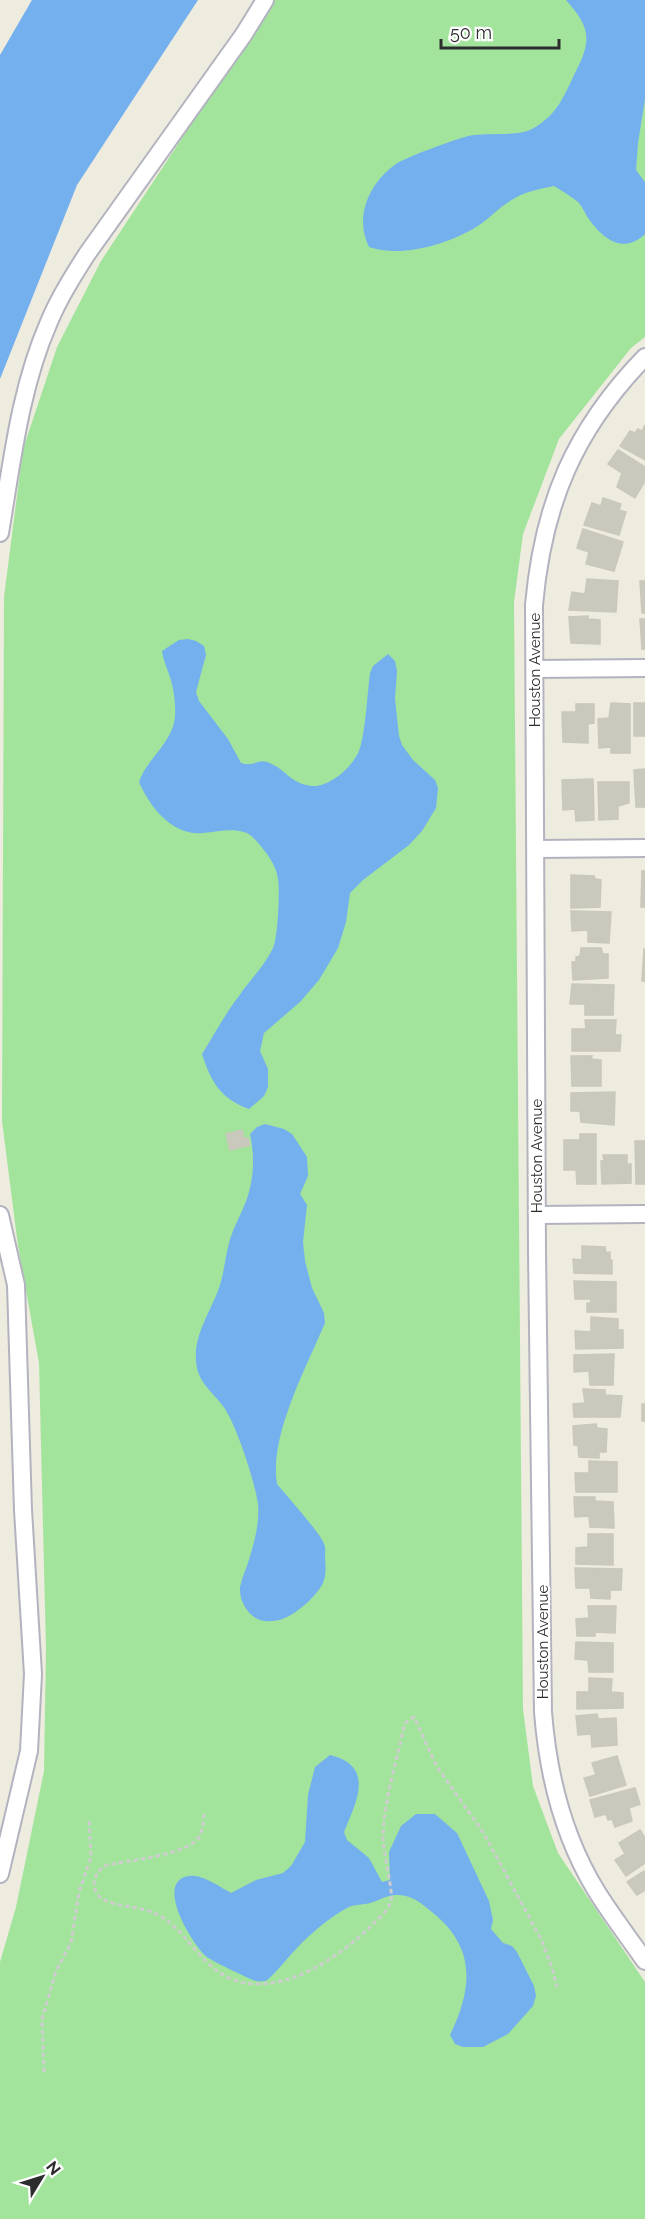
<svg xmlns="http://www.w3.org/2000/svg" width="645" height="2219" viewBox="0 0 645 2219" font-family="Raleway,sans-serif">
<rect width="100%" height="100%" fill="#eeebdf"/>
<!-- green -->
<path fill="#a3e49d" d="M 273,0 L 645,0 L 645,337 L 631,348 L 559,439 L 523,534 L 514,602 L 523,1709 L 533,1786 L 558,1853 L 645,1982 L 645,2219 L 0,2219 L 0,1962 L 16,1907 L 44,1771 L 46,1649 L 39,1363 L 18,1246 L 2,1121 L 4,597 L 23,449 L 57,347 L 101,261 Z"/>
<!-- water -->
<g fill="#74afee">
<path d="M 32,0 L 198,0 L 77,185 L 0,379 L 0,55 Z"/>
<path d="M 566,0 L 645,0 L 645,99 L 638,143 L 636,170 L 645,182 L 645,234 C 623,255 603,239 588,218 C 585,213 582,206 578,202 C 571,196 562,191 554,186 C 539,189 523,192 510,201 C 497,209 486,222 473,229 C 444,245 401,258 369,247 C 354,217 369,183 396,164 C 406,157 454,140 468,136 C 485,132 518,137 532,129 C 559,114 564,95 577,69 C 593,38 588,25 566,0 Z"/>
<path d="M 188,639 L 196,641 L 204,646 L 206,655 L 196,692 L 199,701 L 228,739 L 241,763 C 255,767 257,759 267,762 C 285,768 289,783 311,786 C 330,788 355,765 360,748 C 366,727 367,696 370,673 L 373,666 L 388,654 L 395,661 L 397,671 L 395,699 L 399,736 L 402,745 L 413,760 L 435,780 L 438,788 L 436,808 L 422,831 L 409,845 L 363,880 L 350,893 L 346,922 L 338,948 L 319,980 L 300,1002 L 264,1033 L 260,1051 L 268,1069 L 268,1087 L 264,1096 L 249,1109 C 220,1098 211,1082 202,1054 C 214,1035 225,1014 239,996 C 250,980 265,965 273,948 C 278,937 280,891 278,879 C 277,870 272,861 267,854 C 261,847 254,835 244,832 C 231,828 217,832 203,833 C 172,836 150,807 139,782 C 147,758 173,743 175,716 C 176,701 173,683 167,669 C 165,662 163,659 162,651 L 179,640 Z"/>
<path d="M 265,1124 L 284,1129 L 292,1134 L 307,1157 L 308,1176 L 300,1194 L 307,1205 L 303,1242 L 305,1261 L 312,1288 L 324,1313 L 325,1323 C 306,1368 269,1436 277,1484 C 285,1494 322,1535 324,1544 C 326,1548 325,1553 325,1558 C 327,1580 324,1586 309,1601 C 296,1613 282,1623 265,1621 C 250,1620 239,1602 240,1588 C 241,1581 244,1573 247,1566 C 253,1547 260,1525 258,1504 C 255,1482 236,1423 223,1406 C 211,1390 197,1382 196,1360 C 194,1334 211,1311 219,1288 C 224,1274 225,1258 229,1243 C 234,1224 246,1207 250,1188 C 254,1171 254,1151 250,1134 L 257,1127 Z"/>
<path d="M 330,1755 C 376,1766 356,1803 344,1832 L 347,1840 L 369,1858 L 382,1882 L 390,1880 L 389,1852 L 401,1826 L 416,1814 L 435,1814 L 457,1833 L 489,1901 L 493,1920 L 491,1929 L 503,1943 L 512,1946 L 517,1952 L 534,1986 L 536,1996 L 533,2006 L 508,2034 L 483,2047 L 463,2047 L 455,2044 L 450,2035 C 473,1988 476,1947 432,1912 C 421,1903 411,1894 396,1895 C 387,1895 378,1901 370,1903 C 363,1905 354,1904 347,1908 C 330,1917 311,1933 297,1948 C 286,1959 278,1971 266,1981 C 262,1981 259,1982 256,1981 C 249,1979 212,1961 207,1957 C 193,1946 153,1881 189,1876 C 202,1874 220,1887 231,1893 L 256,1880 L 283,1873 L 291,1866 L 305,1842 L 308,1795 L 315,1767 Z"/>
</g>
<!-- building -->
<g fill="#cac9be" stroke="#cac8b9" stroke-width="1.5">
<path d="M 645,425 L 645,460 L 620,446 L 630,431 L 635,433 L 638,429 L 642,431 Z"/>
<path d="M 618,450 L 645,467 L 645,481 L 635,498 L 617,487 L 622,473 L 608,464 Z"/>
<path d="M 603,498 L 621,504 L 619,510 L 626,512 L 619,535 L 584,525 L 592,503 L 601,506 Z"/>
<path d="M 583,529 L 623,542 L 614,571 L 586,564 L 589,552 L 577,548 Z"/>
<path d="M 587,579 L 618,581 L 616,612 L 569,610 L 572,592 L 585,594 Z"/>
<path d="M 640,581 L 645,581 L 645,613 L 642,613 Z"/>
<path d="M 588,616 L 588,619 L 600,620 L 600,644 L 571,643 L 569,617 Z"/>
<path d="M 640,619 L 645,619 L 645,649 L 642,649 Z"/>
<path d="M 611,703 L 630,704 L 630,753 L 611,753 L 611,747 L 599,748 L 598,719 L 609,718 Z"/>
<rect x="634" y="703" width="11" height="33"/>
<path d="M 576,704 L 594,704 L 594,723 L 588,724 L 588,743 L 563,742 L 562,712 L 576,712 Z"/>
<path d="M 645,769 L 645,807 L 636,807 L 634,770 Z"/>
<path d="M 593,779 L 594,820 L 576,821 L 575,809 L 563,810 L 562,780 Z"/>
<path d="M 598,782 L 629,782 L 629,803 L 618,806 L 618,819 L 599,820 Z"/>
<path d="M 642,871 L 645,871 L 645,907 L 641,907 Z"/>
<path d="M 571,875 L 594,876 L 595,879 L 601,880 L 600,907 L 571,908 Z"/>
<path d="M 571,911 L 611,912 L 609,943 L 588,942 L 588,930 L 572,931 Z"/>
<path d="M 581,948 L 601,948 L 603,954 L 608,954 L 608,978 L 573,980 L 572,962 L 576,962 L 576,957 L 580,956 Z"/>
<path d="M 644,949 L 645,949 L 645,981 L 642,981 Z"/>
<path d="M 572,984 L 614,985 L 613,1015 L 585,1015 L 585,1004 L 570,1004 Z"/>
<path d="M 585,1020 L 616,1020 L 615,1035 L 621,1035 L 620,1051 L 572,1051 L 572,1029 L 586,1029 Z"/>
<path d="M 571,1056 L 592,1056 L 591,1059 L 601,1060 L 601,1086 L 572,1086 Z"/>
<path d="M 615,1092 L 614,1125 L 581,1122 L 580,1111 L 571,1111 L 571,1093 Z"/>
<path d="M 242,1130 L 244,1139 L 248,1138 L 250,1145 L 230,1150 L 226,1134 Z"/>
<path d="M 580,1134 L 596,1134 L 596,1184 L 577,1184 L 576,1170 L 564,1170 L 564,1140 L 580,1140 Z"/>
<path d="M 635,1141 L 645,1141 L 645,1184 L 636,1184 Z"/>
<path d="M 603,1155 L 627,1155 L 627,1164 L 631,1164 L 631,1183 L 602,1184 L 601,1161 L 604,1161 Z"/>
<path d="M 582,1246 L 605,1247 L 606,1253 L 610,1252 L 610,1260 L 612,1260 L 612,1274 L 574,1273 L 573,1259 L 582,1260 Z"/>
<path d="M 574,1281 L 616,1282 L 616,1312 L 587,1312 L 587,1303 L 590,1304 L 591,1299 L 575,1299 Z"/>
<path d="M 591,1317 L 618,1319 L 618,1330 L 623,1330 L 623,1348 L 576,1349 L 575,1331 L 591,1332 Z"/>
<path d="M 614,1354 L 613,1385 L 590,1385 L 589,1371 L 574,1372 L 574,1355 Z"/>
<path d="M 583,1389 L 605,1390 L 605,1395 L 622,1396 L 620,1417 L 574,1417 L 573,1404 L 585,1403 Z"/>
<rect x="642" y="1404" width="3" height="17"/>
<path d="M 596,1424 L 597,1428 L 607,1429 L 606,1452 L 599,1452 L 599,1458 L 579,1457 L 578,1445 L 574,1445 L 573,1426 Z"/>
<path d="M 589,1461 L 617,1462 L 617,1492 L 576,1492 L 575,1473 L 589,1473 Z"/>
<path d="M 574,1497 L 595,1497 L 595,1501 L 613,1502 L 614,1528 L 590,1527 L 589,1516 L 575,1517 Z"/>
<path d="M 588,1534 L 613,1534 L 613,1565 L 576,1564 L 576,1548 L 588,1547 Z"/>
<path d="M 575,1568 L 622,1569 L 621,1590 L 610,1590 L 610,1599 L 591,1598 L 590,1588 L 576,1588 Z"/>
<path d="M 588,1606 L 616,1606 L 615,1633 L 595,1632 L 595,1636 L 577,1636 L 576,1619 L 589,1618 Z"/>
<path d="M 576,1642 L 613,1643 L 613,1672 L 589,1672 L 588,1660 L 575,1659 Z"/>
<path d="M 589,1678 L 612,1679 L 611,1692 L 623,1693 L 623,1708 L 577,1709 L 577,1692 L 589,1692 Z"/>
<path d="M 597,1714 L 598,1719 L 616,1718 L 617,1745 L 592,1747 L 591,1734 L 578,1735 L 576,1716 Z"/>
<path d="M 617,1756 L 626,1785 L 590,1796 L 584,1778 L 596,1775 L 592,1763 Z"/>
<path d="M 635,1788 L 640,1804 L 629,1808 L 632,1821 L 615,1827 L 612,1819 L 608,1820 L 606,1814 L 595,1817 L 590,1800 Z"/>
<path d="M 640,1830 L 645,1838 L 645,1863 L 626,1876 L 615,1860 L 625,1854 L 619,1843 Z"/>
<path d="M 644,1871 L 645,1890 L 637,1895 L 627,1882 Z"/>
</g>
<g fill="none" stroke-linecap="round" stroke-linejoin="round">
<defs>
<g id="minor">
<path d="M 645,357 C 574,430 543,504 534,605 L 537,1252 L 543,1712 C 548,1776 563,1837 597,1892 C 612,1916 629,1938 645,1961"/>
<path d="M 0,533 C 12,462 20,388 49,322 C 59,298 73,276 87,254 L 244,34 L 265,0"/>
<path d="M 535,669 L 645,668"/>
<path d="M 536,849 L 645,848"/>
<path d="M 0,1215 L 16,1285 L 23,1510 L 33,1674 L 29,1751 L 0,1874"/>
<path d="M 538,1215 L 645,1214"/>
</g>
</defs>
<!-- minor casing -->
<use href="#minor" stroke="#b3b3c0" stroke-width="20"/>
<!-- path -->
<g stroke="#cdcdcd" stroke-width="3" stroke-dasharray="4.5 3" stroke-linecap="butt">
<path d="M 204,1814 C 203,1822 203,1831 199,1837 C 187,1856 126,1860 104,1866 C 95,1874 92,1881 96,1893 C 109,1910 141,1903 162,1917 C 186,1932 200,1964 229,1978 C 277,2000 339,1958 371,1926 C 378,1919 388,1911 391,1901 C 394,1893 382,1850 383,1834 C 385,1797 397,1759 405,1723 L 414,1717 L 437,1767 L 483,1832 L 542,1941 L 552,1968 L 557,1987"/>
<path d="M 44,2072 L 42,2019 L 56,1971 L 71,1943 L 79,1892 L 91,1857 L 89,1818"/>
</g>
<!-- minor -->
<use href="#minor" stroke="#fff" stroke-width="16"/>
</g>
<g text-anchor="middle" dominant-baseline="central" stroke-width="4.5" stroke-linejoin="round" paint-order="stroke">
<!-- street labels -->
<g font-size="15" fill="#2d2d2d" stroke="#fff">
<text transform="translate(535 670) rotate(-90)">Houston Avenue</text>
<text transform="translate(537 1156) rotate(-90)">Houston Avenue</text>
<text transform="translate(543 1642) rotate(-90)">Houston Avenue</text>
</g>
</g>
<!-- north arrow -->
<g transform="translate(42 2177) rotate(52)" stroke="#ffffff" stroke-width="4.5" paint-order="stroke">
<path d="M0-4.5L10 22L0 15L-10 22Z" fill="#2d2d2d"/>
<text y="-9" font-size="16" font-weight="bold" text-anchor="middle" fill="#2d2d2d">N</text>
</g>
<!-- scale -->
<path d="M441 39v9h118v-9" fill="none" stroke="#2d2d2d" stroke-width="3"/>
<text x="450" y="39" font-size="18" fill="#2d2d2d" stroke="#ffffff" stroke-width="4.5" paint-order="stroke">50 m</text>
</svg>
